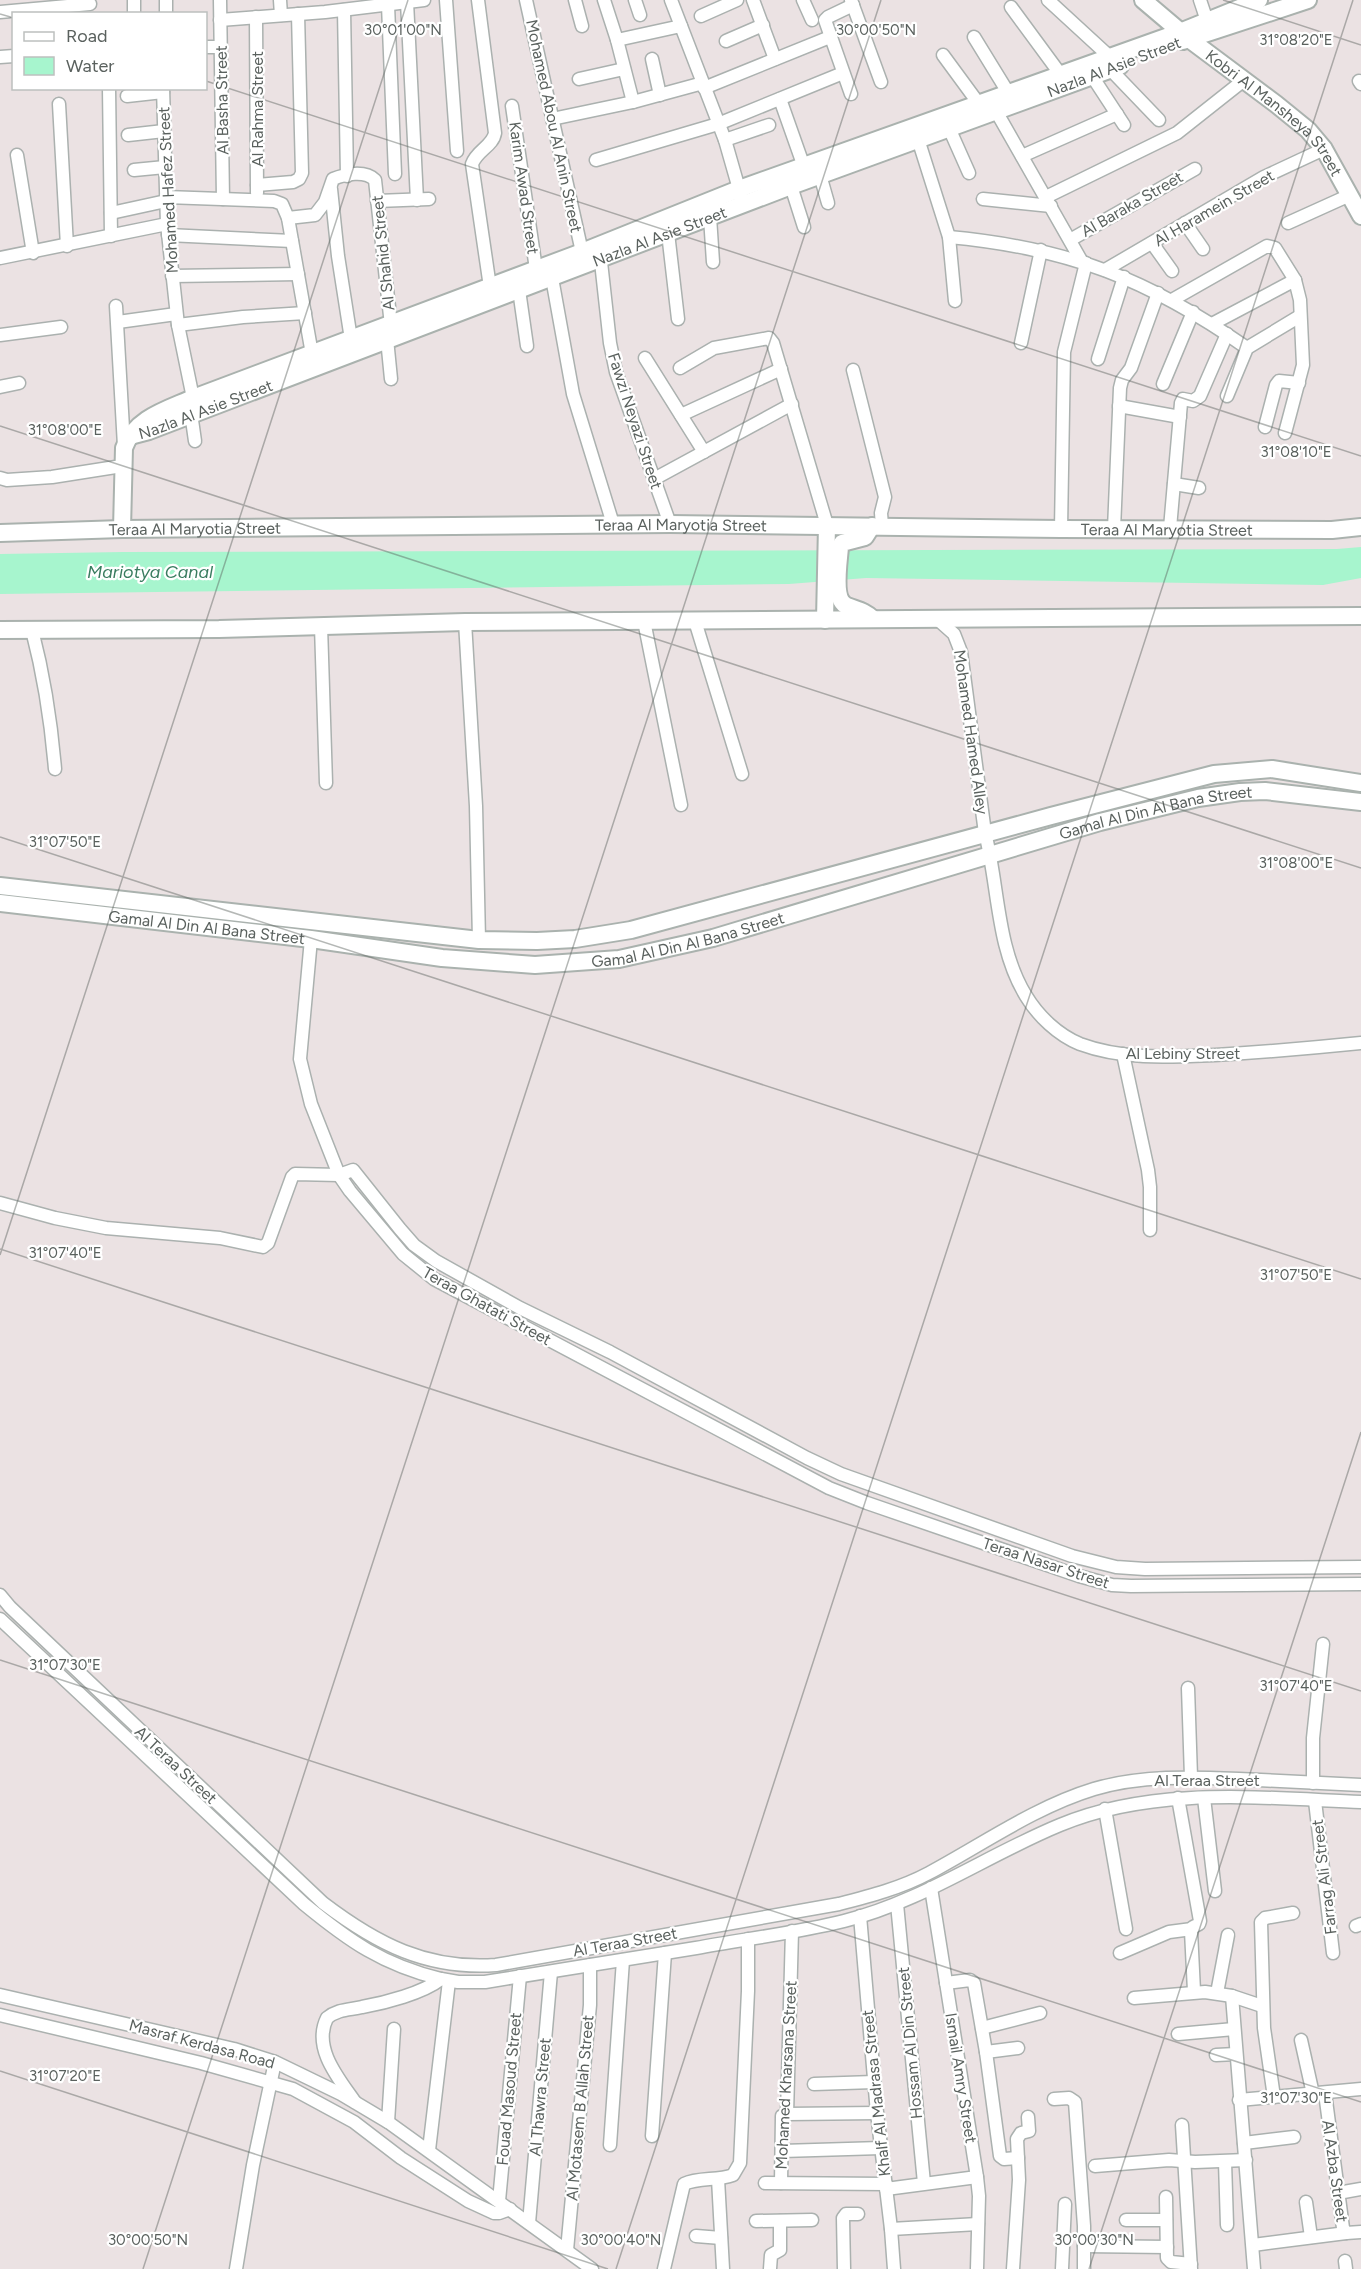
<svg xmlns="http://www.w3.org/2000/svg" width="1361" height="2269" viewBox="0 0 1361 2269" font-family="Figtree,sans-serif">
<rect width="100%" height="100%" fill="#ebe2e3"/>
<!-- water -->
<path fill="#a7f5ce" d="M 1361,547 L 1361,578 L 1323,585 L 866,578 L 789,584 L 0,594 L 0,554 L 123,552 L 1337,549 Z"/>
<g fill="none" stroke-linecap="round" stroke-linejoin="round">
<defs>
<g id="street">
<path d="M 134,0 L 134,14"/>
<path d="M 166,0 L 166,14"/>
<path d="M 220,0 L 223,199"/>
<path d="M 280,0 L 281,15"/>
<path d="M 446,0 L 457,151"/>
<path d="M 478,0 L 495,133 C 493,146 477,150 472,164 L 490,287"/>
<path d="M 526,0 L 582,252"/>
<path d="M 575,0 L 582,26"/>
<path d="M 604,0 L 617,40 L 633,102"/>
<path d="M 635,0 L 640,15"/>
<path d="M 671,0 L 725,140 L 741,196"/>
<path d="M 753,0 L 775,59"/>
<path d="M 803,0 L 812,20"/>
<path d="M 851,0 L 881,82"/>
<path d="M 1048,0 L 1110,57"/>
<path d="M 1200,0 L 1209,27"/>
<path d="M 407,2 L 417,200"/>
<path d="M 388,5 L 395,174"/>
<path d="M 1011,7 L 1061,75"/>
<path d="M 344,10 L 347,176"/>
<path d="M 0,12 L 90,4"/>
<path d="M 701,16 L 737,0"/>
<path d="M 256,17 L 257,193"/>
<path d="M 220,20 L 325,12 L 424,0"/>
<path d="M 974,37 L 1009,94"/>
<path d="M 617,40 L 681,26"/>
<path d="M 726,41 L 763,25"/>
<path d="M 206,47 L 221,47"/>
<path d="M 943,55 L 979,104"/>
<path d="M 0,57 L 14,56"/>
<path d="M 652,59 L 660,95"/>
<path d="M 1110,69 L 1159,120"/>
<path d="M 1092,76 L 1124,125"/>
<path d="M 579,79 L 624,69"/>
<path d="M 1359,81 L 1361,84"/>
<path d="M 109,88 L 111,236"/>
<path d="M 163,88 L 167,224 L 178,325 L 193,398"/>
<path d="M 704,88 L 830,37"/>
<path d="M 851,94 L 825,20 L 828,17 L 853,5"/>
<path d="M 127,96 L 163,92"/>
<path d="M 780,99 L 804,167"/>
<path d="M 59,104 L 67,246"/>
<path d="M 512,106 L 536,269"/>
<path d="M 996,111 L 1082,262"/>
<path d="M 552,119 L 633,102 L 703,83"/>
<path d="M 949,128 L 969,173"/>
<path d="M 128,135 L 164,131"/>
<path d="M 918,139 L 949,237 L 955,301"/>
<path d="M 725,140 L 769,125"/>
<path d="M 17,155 L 33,253"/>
<path d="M 1022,156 L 1117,114"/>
<path d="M 596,160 L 718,124 L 843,73"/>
<path d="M 134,170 L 165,167"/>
<path d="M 820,175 L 828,203"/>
<path d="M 257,185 L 293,182 L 299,179 L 302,173 L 298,14"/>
<path d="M 791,186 L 804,227"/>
<path d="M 331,189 L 338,256 L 351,339"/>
<path d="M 166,197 L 274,201 L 282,204 L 288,218 L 312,354"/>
<path d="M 1046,197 L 1177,133 L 1244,80"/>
<path d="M 983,199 L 1051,206"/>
<path d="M 377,201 L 429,199"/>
<path d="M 111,213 L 166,201"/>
<path d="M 710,217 L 713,262"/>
<path d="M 288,218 L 315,215 L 325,202 L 333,179 C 345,174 365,170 375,180 L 391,325"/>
<path d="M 1185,223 L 1203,249"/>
<path d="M 1288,223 L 1350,195"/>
<path d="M 668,233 L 678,319"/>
<path d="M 168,235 L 292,241"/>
<path d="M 949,237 C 1069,248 1148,279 1247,348"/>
<path d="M 1070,240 L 1195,169"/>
<path d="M 1152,243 L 1172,271"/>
<path d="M 600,253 L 610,343 L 616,372 L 670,524"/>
<path d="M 0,258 L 167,224"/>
<path d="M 1105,270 L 1264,177 L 1324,149"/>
<path d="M 172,276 L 298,274"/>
<path d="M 552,278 L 573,394 L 613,524"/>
<path d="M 519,290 L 527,346"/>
<path d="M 1172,300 L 1267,246 L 1275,248 L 1295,280 L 1300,300 L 1303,365 L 1285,433"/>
<path d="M 116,306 L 124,446"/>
<path d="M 118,322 L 176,314"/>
<path d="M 1212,324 L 1295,280"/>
<path d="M 178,325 L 243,317 L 305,313"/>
<path d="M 0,335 L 61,327"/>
<path d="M 387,339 L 391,379"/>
<path d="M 1021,343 L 1041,250"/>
<path d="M 645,358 L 704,452"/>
<path d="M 1098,359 L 1124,277"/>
<path d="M 680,368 L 714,348 L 769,338 L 773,343 L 827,525"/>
<path d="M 853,370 L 885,497 L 881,513 L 882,526"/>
<path d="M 1163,384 L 1193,312"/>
<path d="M 0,387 L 19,383"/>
<path d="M 1227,396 L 1247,348 L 1300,316"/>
<path d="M 1119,406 L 1180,417"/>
<path d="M 191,413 L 195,441"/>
<path d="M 681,415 L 781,369"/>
<path d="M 1265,427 L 1276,385 L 1279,381 L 1299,383"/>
<path d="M 0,478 L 7,480 L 52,477 L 122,466"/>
<path d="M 654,479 L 792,404"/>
<path d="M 1174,484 L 1199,488"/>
<path d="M 1170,528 L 1181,403 L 1183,399 L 1193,401 L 1200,396 L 1227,334"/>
<path d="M 1061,529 L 1064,352 L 1086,263"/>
<path d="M 1114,529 L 1120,388 L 1122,380 L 1131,368 L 1158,293"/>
<path d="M 936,618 L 954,634 L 961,652 L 985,833 C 999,887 996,947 1026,996 C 1038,1016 1058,1035 1080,1044 C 1123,1060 1170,1057 1215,1055 C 1264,1052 1312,1048 1361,1043"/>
<path d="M 644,621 L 681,805"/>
<path d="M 695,621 L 742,774"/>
<path d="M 465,622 L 476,806 L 479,940"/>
<path d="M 321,626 L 326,783"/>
<path d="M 32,630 C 44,676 51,721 55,769"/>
<path d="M 311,939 L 300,1059 L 311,1104 L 339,1175 L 350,1191 L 403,1254 L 434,1279 L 829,1488 L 867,1503 L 1079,1576 L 1112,1585 L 1131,1586 L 1361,1584"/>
<path d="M 1123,1054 L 1148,1170 L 1150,1187 L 1150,1230"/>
<path d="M 0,1203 L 55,1218 L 106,1228 L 220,1238 L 263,1247 L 268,1243 L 292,1177 L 295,1174 L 339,1175 L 353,1170 L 400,1229 L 414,1245 L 436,1261 L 520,1308 L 610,1352 L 807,1458 L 841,1474 L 1072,1556 L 1116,1567 L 1145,1569 L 1361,1567"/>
<path d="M 0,1595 L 10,1607 L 323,1903 C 377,1944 427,1970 496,1965 L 839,1904 C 870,1896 901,1888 929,1873 C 983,1844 1035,1807 1094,1789 C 1141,1775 1191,1777 1239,1779 C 1279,1781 1320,1783 1361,1785"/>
<path d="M 0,1619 L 304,1904 C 349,1941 383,1965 441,1979"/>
<path d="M 1188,1688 L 1191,1777"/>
<path d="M 1313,1783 L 1313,1738 L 1323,1644"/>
<path d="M 1178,1798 L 1200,1921 L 1199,1924 L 1193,1927 L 1191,1931 L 1194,1991"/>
<path d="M 1204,1798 L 1215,1891"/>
<path d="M 1315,1801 L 1333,1953"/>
<path d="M 1105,1809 L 1126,1929"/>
<path d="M 931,1888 L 977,2177 L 979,2196 L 977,2269"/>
<path d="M 897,1904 L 924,2183"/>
<path d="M 860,1916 L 877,2113 L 891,2229 L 894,2269"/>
<path d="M 1356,1926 L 1361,1924"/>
<path d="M 1120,1953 L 1169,1932 L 1192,1929"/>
<path d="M 946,1983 L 970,1980 L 974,1983 L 986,2052 L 1000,2156 L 1004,2159 L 1018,2158"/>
<path d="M 1217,1993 L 1228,1935"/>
<path d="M 0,1995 L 234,2049 L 275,2062 L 341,2094 L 388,2122 L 592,2269"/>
<path d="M 1232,1996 L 1254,2269"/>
<path d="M 1134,1998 L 1205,1992 L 1232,1996 L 1262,2006"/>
<path d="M 0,2015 L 201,2063 L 293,2089 L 354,2122 L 401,2158 L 468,2201 L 494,2213 L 499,2213 L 510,2209"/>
<path d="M 982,2028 L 1040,2013"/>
<path d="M 1178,2034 L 1234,2029"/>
<path d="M 1301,2040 L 1313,2094"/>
<path d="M 986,2052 L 1018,2048"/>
<path d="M 1216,2055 L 1236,2054"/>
<path d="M 814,2084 L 874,2082"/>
<path d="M 1325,2093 L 1343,2228 L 1346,2233 L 1361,2232"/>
<path d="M 1274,2097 L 1264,2028 L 1261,1922 L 1265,1918 L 1293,1913"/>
<path d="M 1054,2099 L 1069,2098 L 1075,2102 L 1084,2226 L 1084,2269"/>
<path d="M 1239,2100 L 1361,2089"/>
<path d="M 355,2102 C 339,2079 312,2048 327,2018 C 338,2009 349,2010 362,2007 C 385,2003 423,1993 441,1979 L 458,1982 L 485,1982 C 555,1971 626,1959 696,1948 C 745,1939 796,1933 844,1921 C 921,1902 987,1855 1060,1825 C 1153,1786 1262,1798 1361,1802"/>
<path d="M 787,2114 L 877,2113"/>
<path d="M 388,2122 L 394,2029"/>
<path d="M 1182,2125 L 1191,2269"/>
<path d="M 652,2136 L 665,1953"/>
<path d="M 1244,2143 L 1294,2137"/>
<path d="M 610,2145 L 623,1960"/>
<path d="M 429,2150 L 449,1981"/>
<path d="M 782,2151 L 881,2148"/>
<path d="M 1225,2162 L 1227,2225"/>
<path d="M 1095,2166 L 1169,2160 L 1195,2162 L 1246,2160"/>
<path d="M 718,2179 L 723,2269"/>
<path d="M 765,2183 L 886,2184"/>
<path d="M 781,2183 L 782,2116 L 787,2114 L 792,1931"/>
<path d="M 886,2189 L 977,2177"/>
<path d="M 1338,2193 L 1361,2189"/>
<path d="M 1166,2197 L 1167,2258 L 1171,2262 L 1191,2264"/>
<path d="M 499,2201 L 520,1976"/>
<path d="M 1306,2202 L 1311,2237"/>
<path d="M 1126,2220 L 1166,2220"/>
<path d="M 756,2221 L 812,2220"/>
<path d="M 529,2223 L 551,1972"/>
<path d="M 891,2229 L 978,2224"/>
<path d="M 696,2236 L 721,2238"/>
<path d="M 1253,2245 L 1346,2233"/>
<path d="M 1084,2246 L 1167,2247"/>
<path d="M 567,2250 L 590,2005 L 590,1965"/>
<path d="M 1345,2261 L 1346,2269"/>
<path d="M 236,2269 L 253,2165 L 275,2062"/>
<path d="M 664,2269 L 684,2184 C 699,2177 717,2181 733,2175 L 740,2163 L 748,1991 L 748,1939"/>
<path d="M 770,2269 L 771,2255 L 780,2250 L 780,2221"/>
<path d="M 844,2269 L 843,2218 L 846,2214 L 858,2214"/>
<path d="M 1013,2269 L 1019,2180 L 1017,2139 L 1021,2133 L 1029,2131 L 1028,2117"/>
<path d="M 1062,2269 L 1065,2204"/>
</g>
<g id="secondary">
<path id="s1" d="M 1143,0 L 1189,39 L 1276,104 L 1308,130 L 1324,149 L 1361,216"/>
<path d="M 1183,41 L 1308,0"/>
<path id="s2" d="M 130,436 L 149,431 L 791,186 L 1120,66"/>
<path d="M 872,526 L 865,537 L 842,543 L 840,547 C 839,562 832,600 847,606 C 857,610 865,611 873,619"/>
<path d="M 122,529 L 124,448 C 135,418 166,410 193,398 L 582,252 L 739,189 L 1180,32 L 1259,0"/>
<path id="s3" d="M 0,533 L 122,529 L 670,524 L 1061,529 L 1332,530 L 1361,527"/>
<path d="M 825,620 L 827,525"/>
<path d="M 0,630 L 219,629 L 465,622 L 1361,616"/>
<path d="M 0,886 L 479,940 L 537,941 L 575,939 L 631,930 L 1051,816 L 1214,774 L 1272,769 L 1361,783"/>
<path id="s4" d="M 0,903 L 311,939 L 442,958 L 535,965 L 619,959 L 713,938 L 1100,822 L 1198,798 L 1240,792 L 1265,791 L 1361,802"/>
</g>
</defs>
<!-- street casing -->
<use href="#street" stroke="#abb1af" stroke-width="15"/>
<!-- secondary casing -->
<use href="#secondary" stroke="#aab2ae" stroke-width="20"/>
<!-- street -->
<use href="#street" stroke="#fff" stroke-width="12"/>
<!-- secondary -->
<use href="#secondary" stroke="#fff" stroke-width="16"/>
</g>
<!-- ticks -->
<path fill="none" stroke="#5a615e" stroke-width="1.5" stroke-opacity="0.45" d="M 1223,0 L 1361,45M 0,14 L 14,18M 206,81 L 1361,456M 0,426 L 1361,868M 0,837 L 1361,1279M 0,1249 L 1361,1691M 0,1255 L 408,0M 0,1660 L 1361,2102M 0,2071 L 608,2269M 143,2269 L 881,0M 616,2269 L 1353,0M 1089,2269 L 1361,1432"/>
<g text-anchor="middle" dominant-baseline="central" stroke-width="4.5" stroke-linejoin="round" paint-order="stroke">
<!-- street labels -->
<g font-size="16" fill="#5a615e" stroke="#fff">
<text transform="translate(1114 67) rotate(-21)">Nazla Al Asie Street</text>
<text transform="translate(222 100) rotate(-91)">Al Basha Street</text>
<text transform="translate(257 109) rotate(-90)">Al Rahma Street</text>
<text stroke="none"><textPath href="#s1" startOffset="174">Kobri Al Mansheya Street</textPath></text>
<text transform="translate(554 126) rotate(78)">Mohamed Abou Al Anin Street</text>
<text transform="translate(524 188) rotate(82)">Karim Awad Street</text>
<text transform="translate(168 190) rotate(-93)">Mohamed Hafez Street</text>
<text transform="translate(1132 204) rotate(-30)">Al Baraka Street</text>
<text transform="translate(1214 208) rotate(-30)">Al Haramein Street</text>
<text stroke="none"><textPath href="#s2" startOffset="566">Nazla Al Asie Street</textPath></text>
<text transform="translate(383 253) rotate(-96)">Al Shahid Street</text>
<text stroke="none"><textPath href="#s2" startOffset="80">Nazla Al Asie Street</textPath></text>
<text transform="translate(635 421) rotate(72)">Fawzi Neyazi Street</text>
<text stroke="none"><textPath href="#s3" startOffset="681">Teraa Al Maryotia Street</textPath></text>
<text stroke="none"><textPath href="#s3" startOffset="195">Teraa Al Maryotia Street</textPath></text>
<text stroke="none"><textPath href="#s3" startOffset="1167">Teraa Al Maryotia Street</textPath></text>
<text transform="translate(971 732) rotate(82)">Mohamed Hamed Alley</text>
<text stroke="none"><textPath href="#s4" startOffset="1180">Gamal Al Din Al Bana Street</textPath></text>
<text stroke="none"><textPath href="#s4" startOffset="208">Gamal Al Din Al Bana Street</textPath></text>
<text stroke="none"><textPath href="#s4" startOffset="694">Gamal Al Din Al Bana Street</textPath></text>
<text x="1183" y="1053">Al Lebiny Street</text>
<text transform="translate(487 1306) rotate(29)">Teraa Ghatati Street</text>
<text transform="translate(1046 1563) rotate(18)">Teraa Nasar Street</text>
<text transform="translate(176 1765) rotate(43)">Al Teraa Street</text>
<text x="1207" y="1780">Al Teraa Street</text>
<text transform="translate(1324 1877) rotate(-97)">Farrag Ali Street</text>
<text transform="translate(625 1942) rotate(-10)">Al Teraa Street</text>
<text transform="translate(910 2043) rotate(-95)">Hossam Al Din Street</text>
<text transform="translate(202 2044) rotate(15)">Masraf Kerdasa Road</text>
<text transform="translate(786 2075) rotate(-87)">Mohamed Kharsana Street</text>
<text transform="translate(961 2078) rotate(81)">Ismail Amry Street</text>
<text transform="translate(509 2089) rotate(-85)">Fouad Masoud Street</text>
<text transform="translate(876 2093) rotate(-96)">Khalf Al Madrasa Street</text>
<text transform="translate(540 2097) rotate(-85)">Al Thawra Street</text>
<text transform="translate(580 2108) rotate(-85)">Al Motasem B Allah Street</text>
<text transform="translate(1335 2171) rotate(82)">Al Azba Street</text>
</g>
<!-- water labels -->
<g font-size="18" font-style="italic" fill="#397c5f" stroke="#fff">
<text x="150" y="572">Mariotya Canal</text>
</g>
</g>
<g font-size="15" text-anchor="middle" fill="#5a615e" stroke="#fff" stroke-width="4.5" stroke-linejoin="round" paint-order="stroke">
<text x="403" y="35">30°01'00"N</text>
<text x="876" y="35">30°00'50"N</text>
<text x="1296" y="45">31°08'20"E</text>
<text x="65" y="435">31°08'00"E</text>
<text x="1296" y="457">31°08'10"E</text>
<text x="65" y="847">31°07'50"E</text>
<text x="1296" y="868">31°08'00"E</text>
<text x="65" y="1258">31°07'40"E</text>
<text x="1296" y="1280">31°07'50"E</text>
<text x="65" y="1670">31°07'30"E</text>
<text x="1296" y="1691">31°07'40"E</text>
<text x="65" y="2081">31°07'20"E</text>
<text x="1296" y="2103">31°07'30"E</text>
<text x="148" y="2245">30°00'50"N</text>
<text x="621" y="2245">30°00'40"N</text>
<text x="1094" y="2245">30°00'30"N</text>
</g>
<!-- legend -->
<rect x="12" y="12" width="195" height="78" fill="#ffffff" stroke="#bdc0bf" stroke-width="1.5"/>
<rect x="24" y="32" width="30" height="9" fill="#ffffff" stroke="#bdc0bf" stroke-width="1.5"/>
<text x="66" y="42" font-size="18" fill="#5a615e">Road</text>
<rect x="24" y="57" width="30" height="18" fill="#a7f5ce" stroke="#bdc0bf" stroke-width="1.5"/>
<text x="66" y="72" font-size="18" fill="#5a615e">Water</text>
</svg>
